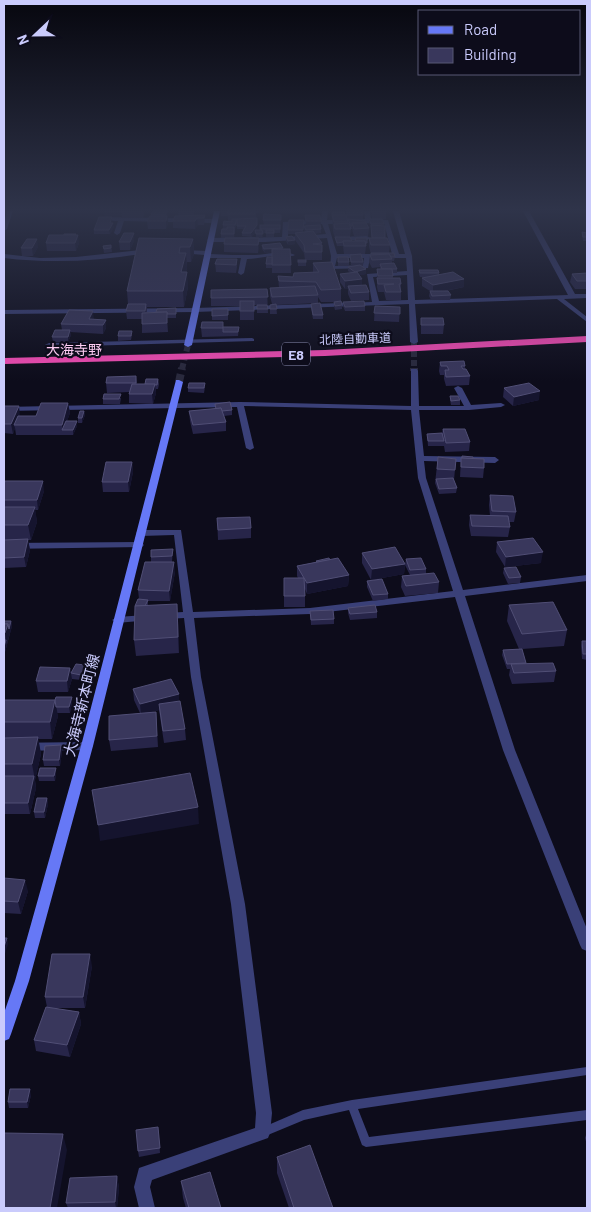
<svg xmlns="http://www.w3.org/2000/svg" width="591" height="1212" viewBox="0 0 591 1212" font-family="Barlow,'Noto Sans JP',sans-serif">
<rect width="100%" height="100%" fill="#0d0c1b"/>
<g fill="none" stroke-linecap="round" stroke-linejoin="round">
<!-- minor-tunnel-far1 -->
<path stroke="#29293d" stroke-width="6" stroke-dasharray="6 3" stroke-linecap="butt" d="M 414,342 L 414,369"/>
<!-- minor-tunnel -->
<path stroke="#29293d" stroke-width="8" stroke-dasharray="8 4.5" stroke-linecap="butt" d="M 414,368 L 414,371"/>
<!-- secondary-tunnel-far1 -->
<path stroke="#29293d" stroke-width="6" stroke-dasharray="6 3" stroke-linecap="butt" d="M 182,369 L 188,345"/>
<!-- secondary-tunnel -->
<path stroke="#29293d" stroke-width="8" stroke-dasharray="8 4.5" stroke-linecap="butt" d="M 179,382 L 182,368"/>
<!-- service -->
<path fill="#3a4078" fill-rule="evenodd" d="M 587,1067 L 587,1075 L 358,1109 L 369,1137 L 587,1110 L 587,1120 L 366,1147 L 362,1145 L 349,1110 L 304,1120 L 263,1137 L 259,1135 L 258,1132 L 259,1129 L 303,1110 L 352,1100 Z"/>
<!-- minor -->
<g fill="#3a4078" fill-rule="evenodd">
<path d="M 7,211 L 13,211 L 7,229 L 4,231 L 4,221 Z"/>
<path d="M 322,211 L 328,211 L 327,220 L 365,219 L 364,211 L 370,211 L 371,219 L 388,220 L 399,254 L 405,254 L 393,211 L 399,211 L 412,256 L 415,300 L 568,295 L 523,211 L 529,211 L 575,294 L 587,294 L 587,298 L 564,299 L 587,317 L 587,322 L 557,299 L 415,304 L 418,342 L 414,344 L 410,342 L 409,304 L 195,312 L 4,314 L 4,310 L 195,308 L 372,302 L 367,274 L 407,271 L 406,258 L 370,258 L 368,268 L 330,269 L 331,256 L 327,238 L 265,242 L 210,242 L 207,240 L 210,238 L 282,237 L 283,222 L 321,220 ZM 384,223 L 392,254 L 337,254 L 328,224 ZM 322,224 L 326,234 L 288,237 L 288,225 ZM 337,258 L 364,258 L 363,265 L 335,266 ZM 407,275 L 408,300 L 379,301 L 373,277 Z"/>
<path d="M 101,217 L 215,219 L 218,221 L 215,223 L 124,221 L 120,233 L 117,235 L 114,233 L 118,221 L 99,220 L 98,219 Z"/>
<path d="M 338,237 L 367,236 L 370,238 L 367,240 L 336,240 L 336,238 Z"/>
<path d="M 150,249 L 152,250 L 152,252 C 103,261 53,264 4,258 L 4,254 L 40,258 L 76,257 Z"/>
<path d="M 182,250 L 208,251 L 210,252 L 210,254 C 225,255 240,255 255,255 C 268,255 283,249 295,255 C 289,258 282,255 275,256 C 266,256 257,259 247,259 L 244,273 L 241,275 L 238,273 L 241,258 L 207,258 L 204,256 L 205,255 L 180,253 L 179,252 Z"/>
<path d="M 252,338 L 254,339 L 254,341 L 49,347 L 45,345 L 49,343 Z"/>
<path d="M 411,369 L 417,369 L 418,371 L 419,406 L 464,406 L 454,388 L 458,386 L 462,388 L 471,405 L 501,403 L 505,405 L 501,407 L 469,410 L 419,410 L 424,456 L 495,457 L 499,460 L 495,463 L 424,461 L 426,478 L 463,590 L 587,575 L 587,581 L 465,596 L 515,750 L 587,929 L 587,951 L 582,949 L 580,945 L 503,750 L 455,597 L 310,614 L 194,618 L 201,677 L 245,904 L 272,1113 L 270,1133 L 268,1138 L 152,1180 L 150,1187 L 155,1208 L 139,1208 L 134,1187 L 139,1168 L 255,1128 L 256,1113 L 231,904 L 191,677 L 184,618 L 166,619 L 161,616 L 166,613 L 183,612 L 174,535 L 141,536 L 136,533 L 141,530 L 181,530 L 193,612 L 310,608 L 453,591 L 418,478 L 411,410 L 244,406 L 254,448 L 250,450 L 246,448 L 237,407 L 4,411 L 4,407 L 240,402 L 411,406 Z"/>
<path d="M 139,542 L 142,543 L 144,545 L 142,547 L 4,549 L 4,543 Z"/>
<path d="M 146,615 L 151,618 L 150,620 L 117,623 L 112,620 L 117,617 Z"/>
<path d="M 87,742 L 91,743 L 93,746 L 91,749 L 87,750 L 4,751 L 4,743 Z"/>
</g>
<!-- secondary -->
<g fill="#6678f6" fill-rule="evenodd">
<path d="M 214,211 L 220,211 L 192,345 L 188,347 L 184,345 Z"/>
<path d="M 176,380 L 179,380 L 183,382 L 93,746 L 29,981 L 11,1034 L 9,1039 L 4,1041 L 4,1013 L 15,981 L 81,746 Z"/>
</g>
<!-- motorway -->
<path fill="#f54cb5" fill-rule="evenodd" d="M 587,336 L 587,342 L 325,356 L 4,364 L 4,358 L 325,350 Z"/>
</g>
<!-- wall -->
<g fill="#272549" fill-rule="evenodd">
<path d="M 104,211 L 143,211 L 144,215 L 143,218 L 122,218 L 122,216 L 112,217 L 111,223 L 114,227 L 110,234 L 94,234 L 94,230 L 105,217 Z"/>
<path d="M 167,211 L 168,223 L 166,229 L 148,229 L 147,221 L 151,216 L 151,214 Z"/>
<path d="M 178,211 L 194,211 L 194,215 L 205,215 L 204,225 L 198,225 L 195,229 L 173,228 L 173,221 L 179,216 Z"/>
<path d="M 221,211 L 259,211 L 259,213 L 256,213 L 257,229 L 256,230 L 260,230 L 260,225 L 264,225 L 263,220 L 281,215 L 280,233 L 274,233 L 274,237 L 266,237 L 266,233 L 262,233 L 263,238 L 257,238 L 259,238 L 259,246 L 258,253 L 224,252 L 224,244 L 225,238 L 221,238 L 221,234 L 227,229 L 223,229 L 223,225 L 228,221 L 228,216 L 221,216 ZM 237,223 L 237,229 L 243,229 L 242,233 L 242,236 L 252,237 L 256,231 L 256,238 L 234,238 L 235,229 Z"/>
<path d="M 332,211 L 344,211 L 345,215 L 347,218 L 346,211 L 363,211 L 363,219 L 351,219 L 369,228 L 368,236 L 354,236 L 352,229 L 351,229 L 350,237 L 352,241 L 367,238 L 365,254 L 344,254 L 343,246 L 337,246 L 333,231 Z"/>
<path d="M 371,211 L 386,211 L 386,219 L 382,219 L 384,224 L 385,238 L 390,245 L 389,253 L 395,257 L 394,261 L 392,261 L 392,263 L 397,269 L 397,273 L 393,273 L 393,278 L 401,284 L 401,300 L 386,300 L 384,292 L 378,292 L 377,287 L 377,269 L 380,269 L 380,267 L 372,268 L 369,262 L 370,255 L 371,255 L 369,246 L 369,238 L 372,238 L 371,228 L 369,222 L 369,219 L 372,219 Z"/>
<path d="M 305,215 L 321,221 L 321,233 L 314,234 L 322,243 L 322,260 L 306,260 L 306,266 L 298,266 L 298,260 L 305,260 L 304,253 L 295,240 L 295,234 L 288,234 L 288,230 L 304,220 L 303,232 L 305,232 L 304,230 L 304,226 L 306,226 Z"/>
<path d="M 582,232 L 587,233 L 587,241 L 583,241 L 582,236 Z"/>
<path d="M 134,233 L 134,241 L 130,250 L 120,250 L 119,242 Z"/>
<path d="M 76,235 L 79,243 L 76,251 L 47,251 L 46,243 Z"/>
<path d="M 286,237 L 295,244 L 288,245 L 286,241 Z"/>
<path d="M 139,238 L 193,239 L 194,254 L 191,262 L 187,262 L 187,268 L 186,272 L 188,287 L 184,307 L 147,307 L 147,313 L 176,312 L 176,318 L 167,318 L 168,332 L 142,333 L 142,319 L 127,319 L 126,311 L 128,304 L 127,291 Z"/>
<path d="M 111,245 L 112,252 L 104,253 L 103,246 Z"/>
<path d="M 262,245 L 283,248 L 283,249 L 290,249 L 291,273 L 272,273 L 272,263 L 272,268 L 266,268 L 266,264 L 272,257 L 272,252 L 265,253 L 262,249 Z"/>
<path d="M 38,247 L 33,256 L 22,256 L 21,248 Z"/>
<path d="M 350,255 L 363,262 L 363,266 L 361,266 L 366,269 L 366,274 L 359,275 L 362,285 L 369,292 L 369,300 L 351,301 L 348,294 L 348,289 L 345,289 L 340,282 L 340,274 L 351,273 L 348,271 L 348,267 L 354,266 L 351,266 Z"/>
<path d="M 338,257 L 349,262 L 349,266 L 338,266 Z"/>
<path d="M 237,259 L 237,267 L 236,273 L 216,272 L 215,262 Z"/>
<path d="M 313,263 L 341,289 L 341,301 L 342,305 L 342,309 L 335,310 L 334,306 L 334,302 L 339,302 L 321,302 L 318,297 L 318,303 L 276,305 L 277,314 L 270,314 L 270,305 L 272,304 L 270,296 L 270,288 L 279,288 L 278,276 L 293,277 L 313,272 Z"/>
<path d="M 419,270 L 439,273 L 439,275 L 464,279 L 464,287 L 446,291 L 451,295 L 450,300 L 431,300 L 429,296 L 430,291 L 422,286 L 422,278 L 425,277 L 420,277 L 419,274 Z"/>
<path d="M 587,273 L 587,289 L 575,289 L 570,282 L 572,274 Z"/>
<path d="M 267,289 L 268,313 L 257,313 L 257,305 L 254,305 L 254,320 L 240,320 L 240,306 L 211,306 L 211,290 Z"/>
<path d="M 343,302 L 365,306 L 365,311 L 345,311 L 343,306 Z"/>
<path d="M 311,304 L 323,315 L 323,319 L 313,319 L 311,308 Z"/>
<path d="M 375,306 L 400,307 L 399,322 L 374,321 Z"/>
<rect x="212" y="309" width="16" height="11"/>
<path d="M 421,318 L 444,325 L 443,334 L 421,334 Z"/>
<path d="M 94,319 L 106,320 L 106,328 L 103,334 L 70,332 L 71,335 L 68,342 L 53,342 L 52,337 L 62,330 L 61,324 Z"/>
<path d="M 223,327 L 239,327 L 238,336 L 202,337 L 201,328 Z"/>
<path d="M 132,335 L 131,340 L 118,341 L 118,336 Z"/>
<path d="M 440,362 L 465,366 L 465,369 L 470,376 L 469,385 L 446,386 L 444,379 L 444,375 L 440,375 L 439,371 Z"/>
<path d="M 136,376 L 137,384 L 145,384 L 158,379 L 159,384 L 158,389 L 156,389 L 156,393 L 153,404 L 129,403 L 129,392 L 107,393 L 106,383 Z"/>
<path d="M 205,387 L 204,393 L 188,392 L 188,388 Z"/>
<path d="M 504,388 L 539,400 L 513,406 L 503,397 Z"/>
<path d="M 450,396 L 460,400 L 460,405 L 451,405 L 450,400 Z"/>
<path d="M 121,398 L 120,404 L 103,404 L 103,399 Z"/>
<path d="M 68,403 L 70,413 L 67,421 L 77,426 L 73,435 L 16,435 L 15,428 L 13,434 L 4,433 L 4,406 L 20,416 L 36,416 Z"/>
<path d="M 215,404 L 232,410 L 232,415 L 224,416 L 226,422 L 226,431 L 193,434 L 190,421 L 189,411 L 215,409 Z"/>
<path d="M 84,411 L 85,415 L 82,423 L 78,423 L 78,418 Z"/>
<path d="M 443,429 L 470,442 L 469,451 L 445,452 L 444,446 L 428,446 L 427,434 L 442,433 Z"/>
<path d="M 438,457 L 456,459 L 454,480 L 457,488 L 456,493 L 439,494 L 435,483 Z"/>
<path d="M 461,458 L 473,459 L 484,468 L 483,478 L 460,477 Z"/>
<path d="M 132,462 L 133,472 L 129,492 L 103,492 L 102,482 Z"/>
<path d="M 4,485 L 44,491 L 38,510 L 35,510 L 37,522 L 31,540 L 28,540 L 30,550 L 26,567 L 4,568 Z"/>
<path d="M 490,495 L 516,512 L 514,522 L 509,522 L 510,527 L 508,537 L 471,536 L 469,525 L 470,515 L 490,516 L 489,505 Z"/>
<path d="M 217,518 L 251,528 L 251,538 L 218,540 Z"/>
<path d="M 497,542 L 541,563 L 505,567 L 496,552 Z"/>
<path d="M 173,549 L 172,562 L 160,562 L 175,572 L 170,601 L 148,601 L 148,606 L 178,620 L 179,653 L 136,656 L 134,640 L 139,599 L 138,590 L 151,562 L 151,557 Z"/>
<path d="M 362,553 L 405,564 L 404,574 L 371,580 L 362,563 Z"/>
<path d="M 406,559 L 426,569 L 426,574 L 439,582 L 438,593 L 405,596 L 401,587 L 402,576 L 410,575 L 405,565 Z"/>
<path d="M 316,561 L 349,575 L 348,586 L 307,594 L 305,589 L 305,607 L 284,607 L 284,578 L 298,578 L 297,576 L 297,566 L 316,562 Z"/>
<path d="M 504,568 L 521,577 L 520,583 L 508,584 L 503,573 Z"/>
<path d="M 367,581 L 388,594 L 388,599 L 373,601 L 367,587 Z"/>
<path d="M 509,605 L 567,630 L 564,646 L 522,649 L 526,664 L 556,671 L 554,682 L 512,684 L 509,675 L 510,669 L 507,669 L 502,655 L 503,650 L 519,649 L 507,621 Z"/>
<path d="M 348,608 L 377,612 L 377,618 L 350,620 L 348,613 Z"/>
<path d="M 310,611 L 334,619 L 334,624 L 311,625 Z"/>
<path d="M 4,621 L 11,621 L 12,626 L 5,652 L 4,652 Z"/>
<path d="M 582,641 L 587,641 L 587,660 L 582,659 L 581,646 Z"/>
<path d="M 70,668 L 71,673 L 86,671 L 81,680 L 72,679 L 68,692 L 38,692 L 36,681 Z"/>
<path d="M 133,689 L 179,701 L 185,729 L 186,740 L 164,743 L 159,710 L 151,712 L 156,712 L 158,747 L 111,751 L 109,740 L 140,713 L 134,700 Z"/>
<path d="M 72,697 L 72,703 L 70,713 L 57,713 L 58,716 L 52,739 L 38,739 L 41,754 L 35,780 L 36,788 L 30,814 L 4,814 L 4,700 L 55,700 Z"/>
<path d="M 61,745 L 62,751 L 60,766 L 44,766 L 43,760 Z"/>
<path d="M 56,773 L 55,781 L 39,781 L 38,776 Z"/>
<path d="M 47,798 L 48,804 L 45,818 L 35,818 L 34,812 Z"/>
<path d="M 4,878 L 28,891 L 21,914 L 4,913 Z"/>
<path d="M 92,966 L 85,1008 L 53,1008 L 79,1012 L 81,1024 L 70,1057 L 36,1051 L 34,1040 L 47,1007 L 45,997 Z"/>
<path d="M 31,1095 L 28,1108 L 9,1108 L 8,1102 Z"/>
<path d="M 158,1127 L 160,1153 L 139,1157 L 138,1151 Z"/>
<path d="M 587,1132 L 587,1145 L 585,1138 Z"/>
<path d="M 277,1157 L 333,1208 L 289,1208 L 277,1173 Z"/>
<path d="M 117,1176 L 119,1188 L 117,1208 L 68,1208 L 66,1203 Z"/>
<path d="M 181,1181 L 221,1208 L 186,1208 L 183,1198 Z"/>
</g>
<!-- shaded-wall -->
<g fill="#15142e">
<path d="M 104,211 L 121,211 L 122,216 L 112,217 L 112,221 L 110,227 L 105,218 Z"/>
<path d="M 167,216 L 168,223 L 166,229 L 166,221 Z"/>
<path d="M 197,218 L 198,225 L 195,229 L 195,221 Z"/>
<path d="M 113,223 L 114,227 L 110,234 L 109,230 Z"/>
<path d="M 257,225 L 257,229 L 252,237 L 251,233 Z"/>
<path d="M 134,233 L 134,241 L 130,250 L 130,242 Z"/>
<path d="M 78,235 L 79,243 L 76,251 L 75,243 Z"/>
<path d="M 259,238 L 259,246 L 258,253 L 258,245 Z"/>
<path d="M 37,239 L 38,247 L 33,256 L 32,248 Z"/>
<path d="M 193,239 L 194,254 L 191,262 L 190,247 Z"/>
<path d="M 295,240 L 295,244 L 288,245 L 288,241 Z"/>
<path d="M 283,248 L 283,251 L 265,253 L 264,249 Z"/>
<path d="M 186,253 L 187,268 L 182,287 L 181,272 Z"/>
<path d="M 366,269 L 366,274 L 355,276 L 355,272 Z"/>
<path d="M 187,272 L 188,287 L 184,307 L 183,291 Z"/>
<path d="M 362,279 L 362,287 L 348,286 L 348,289 L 345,289 L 345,281 Z"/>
<path d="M 464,279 L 464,287 L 433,293 L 433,285 Z"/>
<path d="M 93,311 L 94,320 L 89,319 Z"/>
<path d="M 106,320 L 106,328 L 103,334 L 103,325 Z"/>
<path d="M 70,330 L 71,335 L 68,342 L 68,337 Z"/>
<path d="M 155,384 L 156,393 L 153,404 L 152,394 Z"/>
<path d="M 540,391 L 539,400 L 513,406 L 514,397 Z"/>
<path d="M 68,403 L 70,413 L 64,430 L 62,430 L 62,425 Z"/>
<path d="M 19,406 L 20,416 L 14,425 L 15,428 L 13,434 L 11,424 Z"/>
<path d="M 84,411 L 85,415 L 82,423 L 82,418 Z"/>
<path d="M 77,421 L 77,426 L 73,435 L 73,430 Z"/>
<path d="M 132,462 L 133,472 L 129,492 L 128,482 Z"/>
<path d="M 43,481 L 44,491 L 38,510 L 37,500 Z"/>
<path d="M 35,507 L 37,522 L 31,540 L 28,525 Z"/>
<path d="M 28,539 L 30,550 L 26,567 L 24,557 Z"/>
<path d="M 543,552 L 541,563 L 505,567 L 506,557 Z"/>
<path d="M 174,562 L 175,572 L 170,601 L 169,591 Z"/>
<path d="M 405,564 L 404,574 L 371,580 L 372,569 Z"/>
<path d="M 349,575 L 348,586 L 307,594 L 307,583 Z"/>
<path d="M 177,604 L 178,620 L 179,653 L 178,637 Z"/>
<path d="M 11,621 L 12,626 L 7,644 L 5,633 L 8,624 Z"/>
<path d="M 6,640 L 7,645 L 5,652 L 4,647 Z"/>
<path d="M 85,665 L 86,671 L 81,680 L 81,675 Z"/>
<path d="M 70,668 L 72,679 L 68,692 L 67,681 Z"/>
<path d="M 179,694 L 179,705 L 159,704 L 159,710 L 141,715 L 140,704 Z"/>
<path d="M 72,697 L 72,703 L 70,713 L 69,707 Z"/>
<path d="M 55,700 L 58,716 L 52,739 L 50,722 Z"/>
<path d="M 38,737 L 41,754 L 35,780 L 32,764 Z"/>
<path d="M 61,745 L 62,751 L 60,766 L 59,760 Z"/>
<path d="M 56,768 L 56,773 L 55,781 L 54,776 Z"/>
<path d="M 34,776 L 36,788 L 30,814 L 28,803 Z"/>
<path d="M 47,798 L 48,804 L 45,818 L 44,812 Z"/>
<path d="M 198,807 L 199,824 L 100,841 L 98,825 Z"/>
<path d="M 25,880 L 28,891 L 21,914 L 18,902 Z"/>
<path d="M 7,938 L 8,944 L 4,957 L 4,947 Z"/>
<path d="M 90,954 L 92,966 L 85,1008 L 83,997 Z"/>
<path d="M 79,1012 L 81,1024 L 70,1057 L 67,1045 Z"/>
<path d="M 30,1089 L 31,1095 L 28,1108 L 27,1102 Z"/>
<path d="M 63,1134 L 67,1150 L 57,1208 L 50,1208 Z"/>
<path d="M 117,1176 L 119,1188 L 117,1208 L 116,1208 L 115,1202 Z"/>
</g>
<!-- building -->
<g fill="#39375c" stroke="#504e75">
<path d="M 153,211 L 167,211 L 165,215 L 151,214 Z"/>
<rect x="228" y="211" width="27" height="3"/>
<rect x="347" y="211" width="16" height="4"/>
<path d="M 332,212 L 344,212 L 345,215 L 332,215 Z"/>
<path d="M 264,214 L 281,215 L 281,220 L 263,220 Z"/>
<path d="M 205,215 L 204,218 L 197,218 L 195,221 L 173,221 L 175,216 Z"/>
<path d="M 305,215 L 320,215 L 321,221 L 306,221 Z"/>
<path d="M 332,215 L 346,215 L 348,222 L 334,222 Z"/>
<path d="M 150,216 L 167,216 L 166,221 L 147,221 Z"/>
<path d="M 99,217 L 112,217 L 110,223 L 113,223 L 109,230 L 94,230 Z"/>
<path d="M 257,218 L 257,225 L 251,233 L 242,233 L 246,226 L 237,226 L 237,219 Z"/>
<path d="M 232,219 L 237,219 L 235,225 L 223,225 L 224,221 L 232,222 Z"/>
<path d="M 348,219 L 365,221 L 366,223 L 352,223 L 352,226 L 351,226 Z"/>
<path d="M 369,219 L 382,219 L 384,224 L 371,224 Z"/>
<path d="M 289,220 L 304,220 L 303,230 L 288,230 Z"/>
<path d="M 349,223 L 351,229 L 335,229 L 334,224 Z"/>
<path d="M 352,223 L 366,223 L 369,228 L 354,229 Z"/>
<rect x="260" y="225" width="20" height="4"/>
<path d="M 320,225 L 321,229 L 306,230 L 304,226 Z"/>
<path d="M 371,225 L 385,226 L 385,238 L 372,238 Z"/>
<path d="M 227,227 L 234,227 L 234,234 L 221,234 L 222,229 L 227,229 Z"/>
<path d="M 255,230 L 262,230 L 263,234 L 256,234 Z"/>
<rect x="266" y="230" width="8" height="3"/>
<path d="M 313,231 L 322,243 L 313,244 L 322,245 L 322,252 L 305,252 L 304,245 L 295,233 Z"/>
<path d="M 582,232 L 587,233 L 587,237 L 583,237 Z"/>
<path d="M 124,233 L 134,233 L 130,242 L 119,242 Z"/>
<path d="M 64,234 L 76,234 L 75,235 L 64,235 Z"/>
<path d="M 49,235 L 78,235 L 75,243 L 46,243 Z"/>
<path d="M 292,236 L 295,240 L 288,241 L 286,237 Z"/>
<path d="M 335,237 L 350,237 L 352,241 L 343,241 L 343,242 L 337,243 Z"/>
<path d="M 139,238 L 193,239 L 190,247 L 180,247 L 179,253 L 186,253 L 181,272 L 187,272 L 183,291 L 127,291 Z"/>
<path d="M 225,238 L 259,238 L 258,245 L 224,244 Z"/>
<path d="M 356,238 L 367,238 L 367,243 L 365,243 L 365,241 L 355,241 Z"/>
<path d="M 369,238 L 387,238 L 390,245 L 371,245 Z"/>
<path d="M 27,239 L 37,239 L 32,248 L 21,248 Z"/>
<path d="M 343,241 L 365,241 L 366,246 L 344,246 Z"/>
<path d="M 280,243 L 283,248 L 264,249 L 262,245 Z"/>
<path d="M 111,245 L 111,248 L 104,249 L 103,246 Z"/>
<path d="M 272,249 L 290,249 L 291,265 L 272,265 Z"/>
<path d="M 371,253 L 394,253 L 395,257 L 391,257 L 389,254 L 371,254 Z"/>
<path d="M 361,254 L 363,262 L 351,262 L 350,255 Z"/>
<path d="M 389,254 L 392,259 L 372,260 L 370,255 Z"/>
<path d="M 267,257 L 272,257 L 272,264 L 266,264 Z"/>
<path d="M 338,257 L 348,257 L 349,262 L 338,262 Z"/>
<path d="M 217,259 L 237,259 L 236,265 L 215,264 Z"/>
<rect x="298" y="260" width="8" height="2"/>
<path d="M 332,262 L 341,289 L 321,290 L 316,282 L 279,281 L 278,276 L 293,277 L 294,273 L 319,272 L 313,263 Z"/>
<path d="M 394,263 L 397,269 L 382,269 L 380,264 Z"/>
<path d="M 360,265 L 366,269 L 355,272 L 348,267 Z"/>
<path d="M 377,269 L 392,269 L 393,276 L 378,276 Z"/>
<path d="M 419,270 L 438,270 L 439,273 L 420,273 Z"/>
<path d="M 357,272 L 362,279 L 345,281 L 340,274 Z"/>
<path d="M 453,272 L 464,279 L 433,285 L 422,278 Z"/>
<path d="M 587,273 L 587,281 L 577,281 L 572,274 Z"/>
<path d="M 377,278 L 400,278 L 401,284 L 399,284 L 401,292 L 386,292 L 384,285 L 394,284 L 378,284 Z"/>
<path d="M 366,285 L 369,292 L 351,293 L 348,286 Z"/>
<path d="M 315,286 L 318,295 L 272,297 L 270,288 Z"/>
<path d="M 267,289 L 268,297 L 211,298 L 211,290 Z"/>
<path d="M 430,291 L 448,291 L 451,295 L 432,296 Z"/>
<rect x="240" y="301" width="14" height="10"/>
<path d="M 341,301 L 342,305 L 335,306 L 334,302 Z"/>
<path d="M 364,301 L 365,306 L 345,307 L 343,302 Z"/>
<path d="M 320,303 L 323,315 L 313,315 L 311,304 Z"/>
<path d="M 128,304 L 146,304 L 145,311 L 126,311 Z"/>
<path d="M 276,304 L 277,309 L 270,309 L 270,305 Z"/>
<path d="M 257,305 L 267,305 L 268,309 L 257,309 Z"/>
<path d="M 375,306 L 400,307 L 400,314 L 374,313 Z"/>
<path d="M 176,308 L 176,314 L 167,314 L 167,312 L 156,312 L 157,309 Z"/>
<path d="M 212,309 L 228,309 L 228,315 L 212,316 Z"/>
<path d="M 69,310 L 93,311 L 89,319 L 106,320 L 103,325 L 61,324 Z"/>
<path d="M 167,312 L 167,323 L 142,324 L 142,313 Z"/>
<path d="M 421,318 L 443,318 L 444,325 L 421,325 Z"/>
<path d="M 202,322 L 223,322 L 223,328 L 201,328 Z"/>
<path d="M 223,327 L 239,327 L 238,332 L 223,332 Z"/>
<path d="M 55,330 L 70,330 L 68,337 L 52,337 Z"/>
<path d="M 119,331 L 132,331 L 131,336 L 118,336 Z"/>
<path d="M 464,361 L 465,366 L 461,366 L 463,369 L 466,369 L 470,376 L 446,377 L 445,370 L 449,370 L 447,366 L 441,366 L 440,362 Z"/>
<path d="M 136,376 L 136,383 L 106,383 L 107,377 Z"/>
<path d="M 146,379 L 158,379 L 157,385 L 145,384 Z"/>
<path d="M 189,383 L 205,383 L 204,388 L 188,388 Z"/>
<path d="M 529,383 L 540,391 L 514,397 L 504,388 Z"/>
<path d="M 132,384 L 155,384 L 152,394 L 129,394 Z"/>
<path d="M 104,394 L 121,394 L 119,399 L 103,399 Z"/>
<path d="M 450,396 L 458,396 L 460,400 L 451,401 Z"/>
<path d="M 230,402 L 232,410 L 222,411 L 221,408 L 216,409 L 215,404 Z"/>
<path d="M 41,403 L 68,403 L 62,425 L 14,425 L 18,416 L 36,416 Z"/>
<path d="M 4,406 L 19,406 L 11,424 L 4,424 Z"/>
<path d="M 221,408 L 226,422 L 193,425 L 189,411 Z"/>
<path d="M 80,411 L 84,411 L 82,418 L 78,418 Z"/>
<path d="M 66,421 L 77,421 L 73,430 L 62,430 Z"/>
<path d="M 443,429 L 465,429 L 470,442 L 446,443 Z"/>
<path d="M 442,433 L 444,441 L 428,441 L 427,434 Z"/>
<path d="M 462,456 L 473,457 L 473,459 L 462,458 Z"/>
<path d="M 438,457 L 456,459 L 455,470 L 437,469 Z"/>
<path d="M 461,458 L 484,459 L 484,468 L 461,467 Z"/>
<path d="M 106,462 L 132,462 L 128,482 L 102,482 Z"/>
<path d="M 453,478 L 457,488 L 439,489 L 436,479 Z"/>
<path d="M 5,481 L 43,481 L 37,500 L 4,500 L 4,485 Z"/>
<path d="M 490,495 L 513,496 L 516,512 L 492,511 Z"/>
<path d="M 4,507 L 35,507 L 28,525 L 4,525 Z"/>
<path d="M 470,515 L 508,516 L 510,527 L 472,526 Z"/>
<path d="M 250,517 L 251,528 L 218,530 L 217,518 Z"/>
<path d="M 533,538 L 543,552 L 506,557 L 497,542 Z"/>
<path d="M 28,539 L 24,557 L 4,558 L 4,540 Z"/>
<path d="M 395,547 L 405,564 L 372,569 L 362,553 Z"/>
<path d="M 173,549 L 172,556 L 151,557 L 151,550 Z"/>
<path d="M 329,558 L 330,560 L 317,562 L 316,561 Z"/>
<path d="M 338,558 L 349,575 L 307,583 L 304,578 L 305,596 L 284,596 L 284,578 L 304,578 L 297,566 Z"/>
<path d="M 421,558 L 426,569 L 410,570 L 406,559 Z"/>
<path d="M 145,562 L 174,562 L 169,591 L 138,590 Z"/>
<path d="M 516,567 L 521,577 L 509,578 L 504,568 Z"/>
<path d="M 434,573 L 439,582 L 406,586 L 402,576 Z"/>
<path d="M 382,579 L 388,594 L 373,595 L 367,581 Z"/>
<path d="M 138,599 L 148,600 L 145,606 L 135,606 Z"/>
<path d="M 553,602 L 567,630 L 522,634 L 509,605 Z"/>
<path d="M 177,604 L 178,637 L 134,640 L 135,606 Z"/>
<path d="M 375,605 L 377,612 L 350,614 L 348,608 Z"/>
<path d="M 333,610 L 334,619 L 311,620 L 310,611 Z"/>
<path d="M 4,621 L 11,621 L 9,629 L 8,624 L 4,624 Z"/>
<path d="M 4,624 L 8,624 L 5,633 L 4,633 Z"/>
<path d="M 4,640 L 6,640 L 4,647 Z"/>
<path d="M 582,641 L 587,641 L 587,654 L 583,654 Z"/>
<path d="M 522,649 L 526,663 L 507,664 L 503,650 Z"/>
<path d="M 553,663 L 556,671 L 514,673 L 511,664 Z"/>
<path d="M 76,664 L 85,665 L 81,675 L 71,673 Z"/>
<path d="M 40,667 L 70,668 L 67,681 L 36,681 Z"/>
<path d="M 171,679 L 179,694 L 140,704 L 133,689 Z"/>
<path d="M 56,697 L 72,697 L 69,707 L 56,707 L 55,700 Z"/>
<path d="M 4,700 L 55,700 L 50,722 L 4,722 Z"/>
<path d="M 180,701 L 185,729 L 163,731 L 159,704 Z"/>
<path d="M 156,712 L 157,736 L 109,740 L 109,716 Z"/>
<path d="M 38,737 L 32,764 L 4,764 L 4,738 Z"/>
<path d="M 61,745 L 59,760 L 43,760 L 45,746 Z"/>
<path d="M 40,768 L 56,768 L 54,776 L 38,776 Z"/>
<path d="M 190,773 L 198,807 L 98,825 L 92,790 Z"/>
<path d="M 4,776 L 34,776 L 28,803 L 4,803 Z"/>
<path d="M 37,798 L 47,798 L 44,812 L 34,812 Z"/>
<path d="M 4,878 L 25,880 L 18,902 L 4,901 Z"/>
<path d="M 4,938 L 7,938 L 4,947 Z"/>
<path d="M 52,954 L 90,954 L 83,997 L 45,997 Z"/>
<path d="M 46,1007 L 79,1012 L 67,1045 L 34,1040 Z"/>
<path d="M 10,1089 L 30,1089 L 27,1102 L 8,1102 Z"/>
<path d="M 158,1127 L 160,1148 L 138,1151 L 136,1130 Z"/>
<path d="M 4,1133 L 63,1134 L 50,1208 L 4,1208 Z"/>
<path d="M 310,1145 L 333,1208 L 294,1208 L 277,1157 Z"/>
<path d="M 210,1172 L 221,1208 L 189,1208 L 181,1181 Z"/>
<path d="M 117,1176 L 115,1202 L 66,1203 L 70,1178 Z"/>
</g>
<!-- sky -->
<linearGradient id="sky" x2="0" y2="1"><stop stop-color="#07070f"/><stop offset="0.55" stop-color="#2f344a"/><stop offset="1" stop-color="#2f344a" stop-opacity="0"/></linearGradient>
<rect width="591" height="381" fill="url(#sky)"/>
<g text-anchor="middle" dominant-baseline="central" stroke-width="4.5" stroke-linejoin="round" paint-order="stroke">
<!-- far-street labels -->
<g font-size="12" fill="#cacbfc" stroke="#0d0c1b">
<text transform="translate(355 338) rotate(-2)">北陸自動車道</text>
</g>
<!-- far-neighbourhood labels -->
<g font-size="14" fill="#fccbf1" stroke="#0d0c1b">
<text x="74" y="349">大海寺野</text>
</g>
<!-- shield labels -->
<rect fill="#0d0c1b" stroke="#9192b8" stroke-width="1" x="282" y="342.5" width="28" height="23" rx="4"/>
<g font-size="14" font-weight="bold" fill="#cacbfc">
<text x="296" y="354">E8</text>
</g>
<!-- street labels -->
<g font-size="15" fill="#cacbfc" stroke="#0d0c1b">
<text transform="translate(81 705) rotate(-76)">大海寺新本町線</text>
</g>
</g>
<!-- border -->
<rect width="591" height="1212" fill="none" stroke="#cacbfc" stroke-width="10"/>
<!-- legend -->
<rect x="418" y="10" width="162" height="65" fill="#0d0c1b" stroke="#595875"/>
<rect x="428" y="26" width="25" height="8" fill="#6678f6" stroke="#595875"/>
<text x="464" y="35" font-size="15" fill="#cacbfc">Road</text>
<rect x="428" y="48" width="25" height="15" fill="#39375c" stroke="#595875"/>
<text x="464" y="60" font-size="15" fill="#cacbfc">Building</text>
<!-- north arrow -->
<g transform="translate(35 35) rotate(248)" stroke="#0d0c1b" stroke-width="4" paint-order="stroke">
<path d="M0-4L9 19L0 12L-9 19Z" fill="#cacbfc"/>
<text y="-8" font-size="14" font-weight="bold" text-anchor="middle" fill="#cacbfc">N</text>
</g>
</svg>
